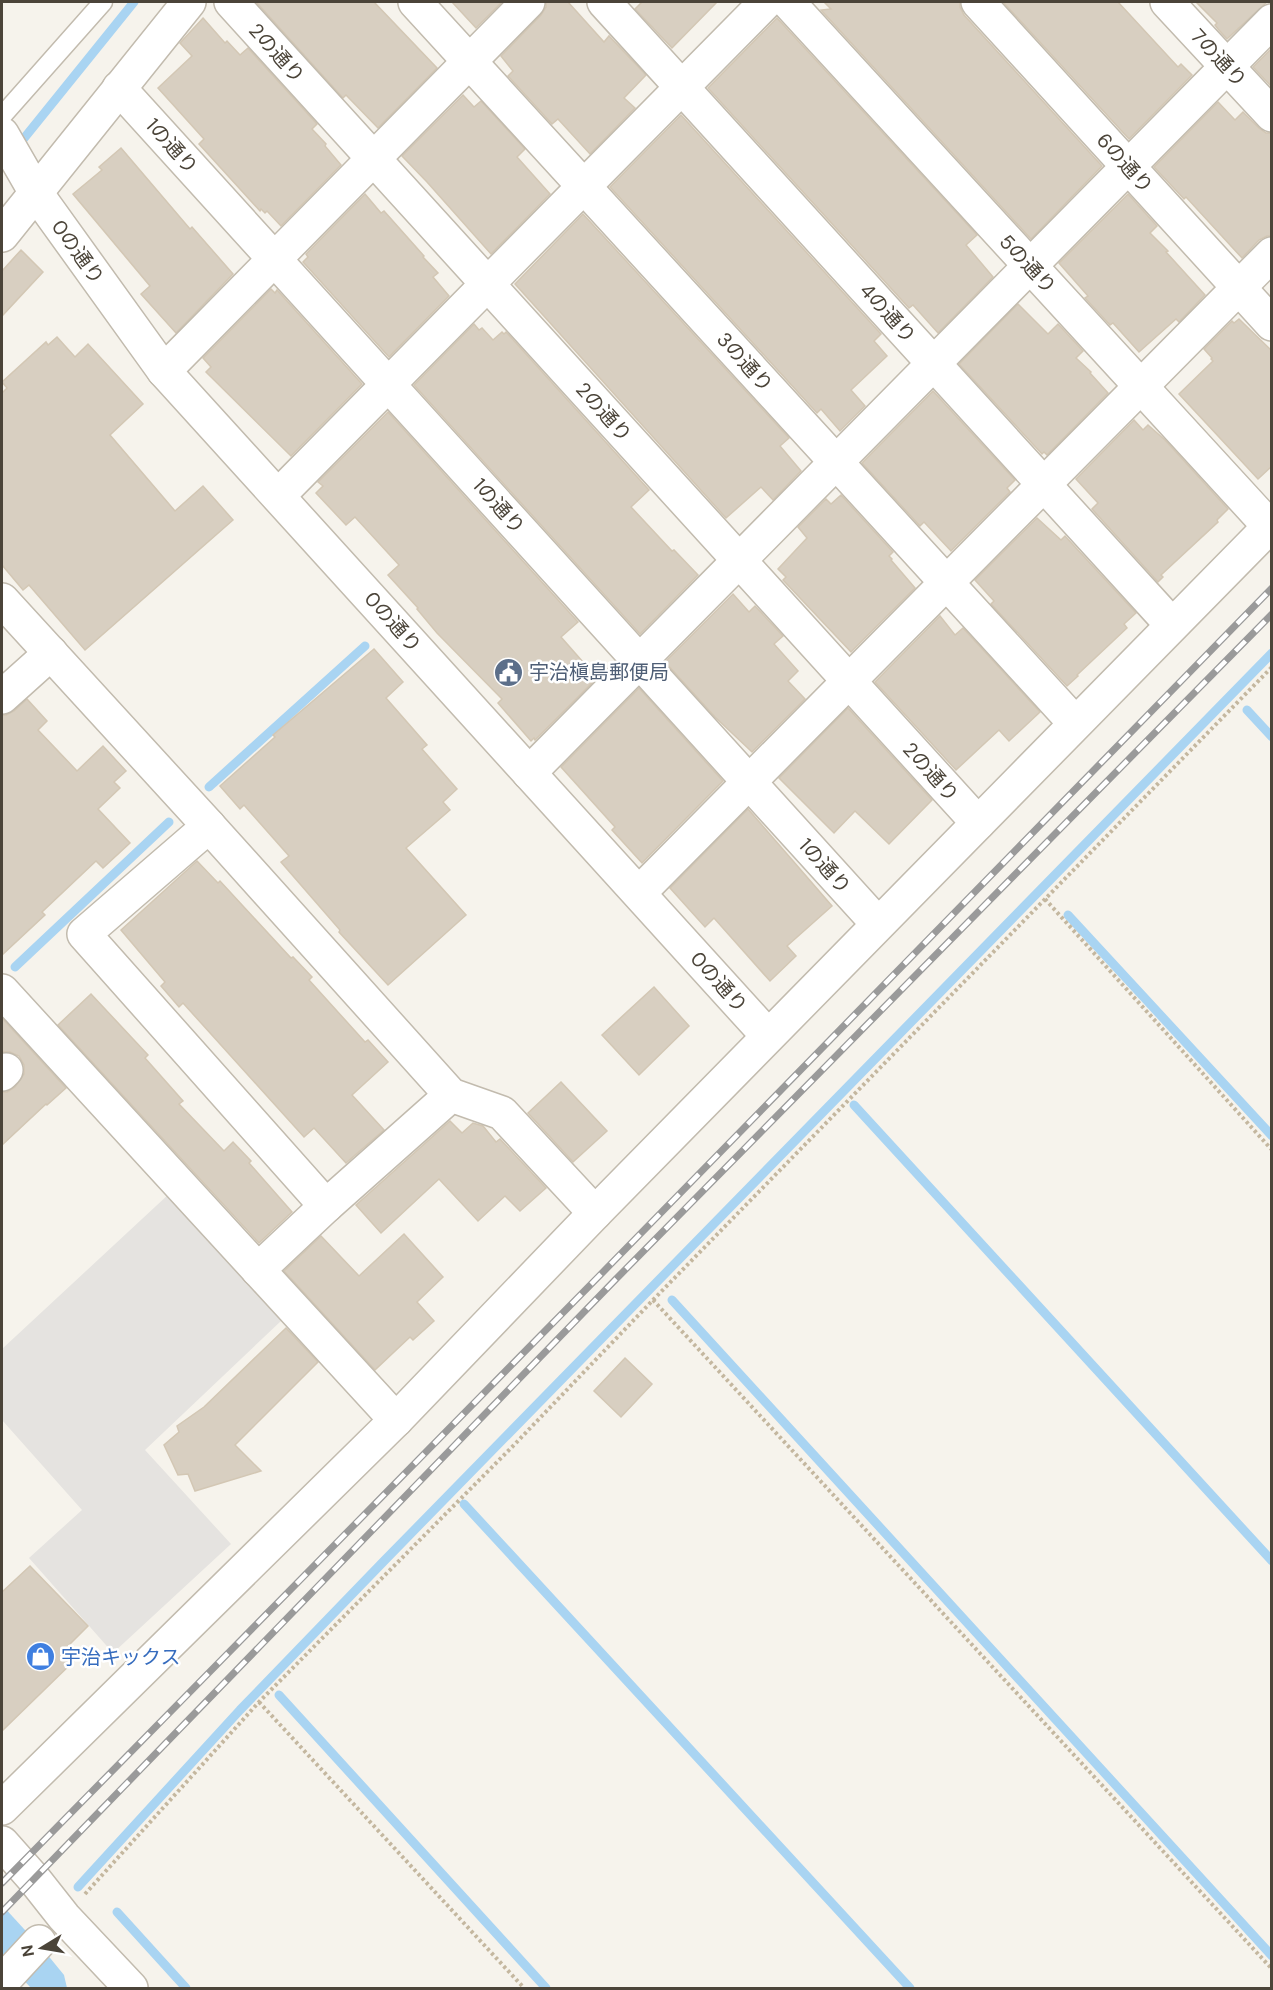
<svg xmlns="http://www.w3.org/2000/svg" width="1273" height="1990" viewBox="0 0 1273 1990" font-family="'DM Sans','Noto Sans JP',sans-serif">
<rect width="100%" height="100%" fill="#f6f3ec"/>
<!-- parking -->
<path fill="#e5e3e0" d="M 170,1193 L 281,1321 L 145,1450 L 231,1544 L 113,1653 L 29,1558 L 82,1510 L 2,1420 L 2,1349 Z"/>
<!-- water -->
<path fill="#a9d4f2" d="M 2,1905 L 46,1953 L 64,1975 L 67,1988 L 31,1988 L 2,1957 Z"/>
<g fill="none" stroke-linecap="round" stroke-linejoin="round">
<!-- stream -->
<g stroke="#a9d4f2" stroke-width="9">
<path d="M 17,147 L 134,2"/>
<path d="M 1247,710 L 1272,737"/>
<path d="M 209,787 L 365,646"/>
<path d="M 1068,915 L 1272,1136"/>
<path d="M 15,967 L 169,822"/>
<path d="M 854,1105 L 1272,1561"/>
<path d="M 672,1300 L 1272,1956"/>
<path d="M 464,1504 L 910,1988"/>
<path d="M 279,1695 L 546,1988"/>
<path d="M 78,1887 L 240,1710 L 384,1561 L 1272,653"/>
<path d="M 117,1912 L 186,1988"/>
</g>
</g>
<!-- building -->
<g fill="#d8cfc1" stroke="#d3c7b4" stroke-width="1.5">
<path d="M 256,2 L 374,2 L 437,68 L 378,128 L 346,95 L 343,98 Z"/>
<path d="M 452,2 L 502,2 L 476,28 Z"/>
<path d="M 546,2 L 568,2 L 604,42 L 609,36 L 646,75 L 624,98 L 635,108 L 590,154 L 558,119 L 552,124 L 508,76 L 513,71 L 501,56 L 541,15 L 546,7 Z"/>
<path d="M 642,2 L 717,2 L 672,48 L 635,9 Z"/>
<path d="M 824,2 L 960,2 L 960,7 L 964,15 L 1102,166 L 1031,239 L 821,10 L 831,9 Z"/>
<path d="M 1003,2 L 1118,2 L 1178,67 L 1181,64 L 1192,75 L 1129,139 Z"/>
<path d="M 1196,2 L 1267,2 L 1227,39 L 1218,29 L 1215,25 L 1217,23 Z"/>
<path d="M 203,18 L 225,43 L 227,41 L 240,55 L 248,48 L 317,124 L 312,129 L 326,144 L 325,146 L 341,165 L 281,226 L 267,211 L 265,213 L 261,209 L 260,211 L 199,144 L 204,139 L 158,88 L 192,56 L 180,43 Z"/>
<path d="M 777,18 L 977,235 L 966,245 L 993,277 L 938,333 L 913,305 L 909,308 L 708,88 Z"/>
<path d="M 1272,48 L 1272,87 L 1253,67 Z"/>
<path d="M 463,95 L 474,107 L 481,101 L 525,149 L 517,157 L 550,194 L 491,254 L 427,182 L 402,156 Z"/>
<path d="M 1218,102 L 1235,120 L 1243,112 L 1259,128 L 1266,133 L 1272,133 L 1272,236 L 1267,236 L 1259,240 L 1242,258 L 1186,197 L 1184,199 L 1154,167 Z"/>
<path d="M 681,115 L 881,334 L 874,341 L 887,356 L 851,390 L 865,406 L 840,431 L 821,409 L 817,413 L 610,187 Z"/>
<path d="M 121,148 L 190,229 L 192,227 L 233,274 L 176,333 L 141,294 L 150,286 L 73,194 L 102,170 L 99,167 Z"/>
<path d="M 365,194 L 381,213 L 384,211 L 424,256 L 423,257 L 438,273 L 433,277 L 449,296 L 389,357 L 303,262 L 308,257 L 306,254 Z"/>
<path d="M 1128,194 L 1157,226 L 1150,233 L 1168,251 L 1166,252 L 1205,295 L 1179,322 L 1176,319 L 1139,352 L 1113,323 L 1110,325 L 1085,298 L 1088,296 L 1059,263 Z"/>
<path d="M 583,214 L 789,438 L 780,446 L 801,471 L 773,500 L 761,487 L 726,518 L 515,284 Z"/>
<path d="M 21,250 L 43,272 L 2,316 L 2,271 Z"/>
<path d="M 271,289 L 275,293 L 277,290 L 362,384 L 291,456 L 206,372 L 211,367 L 203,358 Z"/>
<path d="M 1018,304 L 1048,334 L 1058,324 L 1083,351 L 1076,358 L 1091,372 L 1090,373 L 1108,393 L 1047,455 L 1044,452 L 1042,454 L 959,364 Z"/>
<path d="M 1239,319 L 1272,351 L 1272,466 L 1258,479 L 1179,394 L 1213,361 L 1211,359 L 1212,358 L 1204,349 L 1232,321 L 1234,323 Z"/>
<path d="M 474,324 L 479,330 L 482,328 L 493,340 L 502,332 L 504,334 L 506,332 L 649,490 L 631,507 L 672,551 L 674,550 L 698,575 L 640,634 L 414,385 Z"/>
<path d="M 57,337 L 75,357 L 88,344 L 143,404 L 110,435 L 175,511 L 203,486 L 233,520 L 85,650 L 29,585 L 23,590 L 2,565 L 2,393 L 7,388 L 2,382 L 46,342 L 48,345 Z"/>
<path d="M 933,391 L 1015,480 L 1007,488 L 1010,492 L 951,551 L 924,522 L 920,526 L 862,463 Z"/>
<path d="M 388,412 L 578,622 L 561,637 L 597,678 L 535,740 L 534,738 L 531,741 L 498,703 L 502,699 L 437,633 L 417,609 L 418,608 L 388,575 L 399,565 L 355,517 L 346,525 L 316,493 L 323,486 L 318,482 Z"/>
<path d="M 1134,420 L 1143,430 L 1148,425 L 1165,440 L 1228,509 L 1217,520 L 1218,522 L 1161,575 L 1163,577 L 1158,582 L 1092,509 L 1098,503 L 1076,479 Z"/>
<path d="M 841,495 L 893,552 L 889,556 L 892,559 L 891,560 L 915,588 L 851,652 L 783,580 L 786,577 L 778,569 L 807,538 L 798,527 L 826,499 L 831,504 Z"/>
<path d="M 1037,518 L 1061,540 L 1065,536 L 1136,613 L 1124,624 L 1127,628 L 1077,675 L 1078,676 L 1067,686 L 991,604 L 994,601 L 975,580 Z"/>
<path d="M 733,594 L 749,612 L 755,606 L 783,636 L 774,644 L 798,671 L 788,681 L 805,699 L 752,752 L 715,717 L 665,662 Z"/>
<path d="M 940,616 L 955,635 L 963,628 L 1040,712 L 1009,741 L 999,730 L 956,770 L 875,682 Z"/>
<path d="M 374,649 L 403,682 L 386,698 L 427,745 L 422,749 L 457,789 L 443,802 L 450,810 L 406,848 L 466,915 L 388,985 L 339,932 L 340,930 L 281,862 L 289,856 L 244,805 L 240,809 L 220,786 L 275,737 L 273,735 Z"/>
<path d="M 639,688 L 723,781 L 642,863 L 612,830 L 615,827 L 561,767 Z"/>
<path d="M 27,699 L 47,721 L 38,730 L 77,771 L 103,746 L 126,771 L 114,782 L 120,788 L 98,809 L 130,843 L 103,868 L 96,861 L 42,912 L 45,915 L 2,955 L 2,715 L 6,715 L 14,711 Z"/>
<path d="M 848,708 L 932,800 L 889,844 L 855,811 L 834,833 L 779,778 Z"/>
<path d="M 748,809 L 832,906 L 787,946 L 796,956 L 770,981 L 714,918 L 705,927 L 670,888 Z"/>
<path d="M 197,861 L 218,883 L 220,881 L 291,958 L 293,957 L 312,977 L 309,980 L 365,1042 L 368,1040 L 388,1062 L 352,1095 L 384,1130 L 346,1163 L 314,1128 L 304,1137 L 183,1003 L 179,1007 L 161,986 L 165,982 L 121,930 Z"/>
<path d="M 654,987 L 689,1026 L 639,1075 L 602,1035 Z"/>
<path d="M 91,994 L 148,1055 L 145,1058 L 183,1101 L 179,1104 L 224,1151 L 233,1142 L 251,1161 L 249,1163 L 292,1212 L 259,1243 L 58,1025 Z"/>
<path d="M 2,1018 L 66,1088 L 47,1105 L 46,1104 L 2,1145 L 2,1092 L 7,1092 L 15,1087 L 24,1074 L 24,1065 L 19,1056 L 10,1052 L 2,1052 Z"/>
<path d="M 561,1082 L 607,1131 L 573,1162 L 528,1113 Z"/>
<path d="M 450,1121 L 462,1133 L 473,1123 L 483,1126 L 496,1142 L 500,1139 L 546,1188 L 520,1211 L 505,1196 L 478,1221 L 439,1179 L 381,1233 L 356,1205 Z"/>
<path d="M 404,1234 L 443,1277 L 417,1302 L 434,1321 L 413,1340 L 410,1337 L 375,1370 L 284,1271 L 321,1236 L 359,1276 Z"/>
<path d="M 286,1328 L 318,1362 L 235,1445 L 261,1471 L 195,1491 L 188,1474 L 178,1475 L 164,1445 L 179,1432 L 177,1426 L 204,1407 Z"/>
<path d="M 625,1358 L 652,1384 L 621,1417 L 594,1391 Z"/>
<path d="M 30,1566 L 88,1626 L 68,1646 L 78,1657 L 2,1731 L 2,1592 Z"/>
</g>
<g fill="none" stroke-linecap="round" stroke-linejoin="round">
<defs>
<path id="service" d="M 2,116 L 103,2"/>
<g id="minor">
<path d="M 231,2 L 978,823"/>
<path d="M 415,2 L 1075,723"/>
<path d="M 604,2 L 1172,625"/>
<path d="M 788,2 L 1269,526"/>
<path d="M 978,2 L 1272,324"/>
<path d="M 1167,2 L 1272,115"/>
<path d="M 119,88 L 878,924"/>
<path d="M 2,134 L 36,193 L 164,371 L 768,1036"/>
<path d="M 2,235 L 189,2"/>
<path d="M 164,371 L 528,2"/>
<path d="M 278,496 L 766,2"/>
<path d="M 2,600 L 209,826"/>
<path d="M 2,697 L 51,653"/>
<path d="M 529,773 L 1272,21"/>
<path d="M 639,893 L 1272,254"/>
<path d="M 2,991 L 396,1420"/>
<path d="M 2,1074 L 6,1070"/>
<path d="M 451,1095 L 326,1206 L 84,934 L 209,826 L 451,1095 L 502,1113 L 595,1213"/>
<path d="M 258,1270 L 326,1206"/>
<path d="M 2,1843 L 34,1879 L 64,1917 L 131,1988"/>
<path d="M 2,1982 L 39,1942"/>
</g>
<path id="tertiary" d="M 2,1808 L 396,1420 L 595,1213 L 1272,524"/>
</defs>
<!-- service casing -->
<use href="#service" stroke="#c2bbae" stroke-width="21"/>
<!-- minor casing -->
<use href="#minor" stroke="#c2bbae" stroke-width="36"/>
<!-- tertiary casing -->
<use href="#tertiary" stroke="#c2bbae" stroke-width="36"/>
<!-- path -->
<g stroke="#c4b79f" stroke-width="4" stroke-dasharray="3 3" stroke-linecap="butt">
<path d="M 1045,899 L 1272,1150"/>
<path d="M 653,1300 L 1272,1969"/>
<path d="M 259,1702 L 524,1988"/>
<path d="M 85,1894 L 259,1702 L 514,1445 L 653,1300 L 1272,667"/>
</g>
<!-- service -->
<use href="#service" stroke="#fff" stroke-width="18"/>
<!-- minor -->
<use href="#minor" stroke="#fff" stroke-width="33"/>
<!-- tertiary -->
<use href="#tertiary" stroke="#fff" stroke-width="33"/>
<defs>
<g id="rail">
<path d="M 2,1883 L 605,1270 L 1272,588"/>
<path d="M 2,1912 L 616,1279 L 1272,614"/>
</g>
</defs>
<!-- rail casing -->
<use href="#rail" stroke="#9a9a9a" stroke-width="7"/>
<!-- rail -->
<use href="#rail" stroke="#fff" stroke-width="4.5" stroke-dasharray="14" stroke-linecap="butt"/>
</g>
<!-- icons -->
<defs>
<symbol id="civic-disc" viewBox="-11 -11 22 22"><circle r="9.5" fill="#5c6f8a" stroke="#fff"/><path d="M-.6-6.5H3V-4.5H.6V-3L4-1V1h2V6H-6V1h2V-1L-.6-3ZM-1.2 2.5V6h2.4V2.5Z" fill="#fff"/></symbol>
<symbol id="shop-disc" viewBox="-11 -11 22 22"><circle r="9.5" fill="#3f7fe0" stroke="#fff"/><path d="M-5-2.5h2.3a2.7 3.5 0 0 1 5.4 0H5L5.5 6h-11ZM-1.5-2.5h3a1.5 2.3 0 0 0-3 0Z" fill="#fff"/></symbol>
</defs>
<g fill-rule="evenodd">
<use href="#civic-disc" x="492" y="656" width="33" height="33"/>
<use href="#shop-disc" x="24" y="1640" width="33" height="33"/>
</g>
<g text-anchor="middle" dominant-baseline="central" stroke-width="5" stroke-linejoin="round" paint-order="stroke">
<!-- street labels -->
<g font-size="20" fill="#4b4439" stroke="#fff">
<text transform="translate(277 53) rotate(48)">2の通り</text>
<text transform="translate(1219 58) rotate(47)">7の通り</text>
<text transform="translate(172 146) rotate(48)">1の通り</text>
<text transform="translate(1125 163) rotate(48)">6の通り</text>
<text transform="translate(78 252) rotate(54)">0の通り</text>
<text transform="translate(1028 264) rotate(47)">5の通り</text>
<text transform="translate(888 313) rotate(48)">4の通り</text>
<text transform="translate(745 362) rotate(48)">3の通り</text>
<text transform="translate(604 412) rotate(48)">2の通り</text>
<text transform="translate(499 506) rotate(48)">1の通り</text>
<text transform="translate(393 622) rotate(48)">0の通り</text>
<text transform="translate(931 772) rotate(48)">2の通り</text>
<text transform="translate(825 866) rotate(48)">1の通り</text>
<text transform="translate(719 982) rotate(48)">0の通り</text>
</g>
<!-- service labels -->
<g font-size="20" fill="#4e5e75" stroke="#fff" text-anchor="start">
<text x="529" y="672">宇治槇島郵便局</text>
</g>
<!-- shop labels -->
<g font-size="20" fill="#366cbe" stroke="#fff" text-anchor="start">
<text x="61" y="1657">宇治キックス</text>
</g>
</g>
<!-- border -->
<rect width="1273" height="1990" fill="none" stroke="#4b4439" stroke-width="6"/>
<!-- north arrow -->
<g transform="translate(42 1948) rotate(259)" stroke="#ffffff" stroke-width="4.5" paint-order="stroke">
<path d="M0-4.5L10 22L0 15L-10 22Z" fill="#4b4439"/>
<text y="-9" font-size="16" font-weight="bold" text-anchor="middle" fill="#4b4439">N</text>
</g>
</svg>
